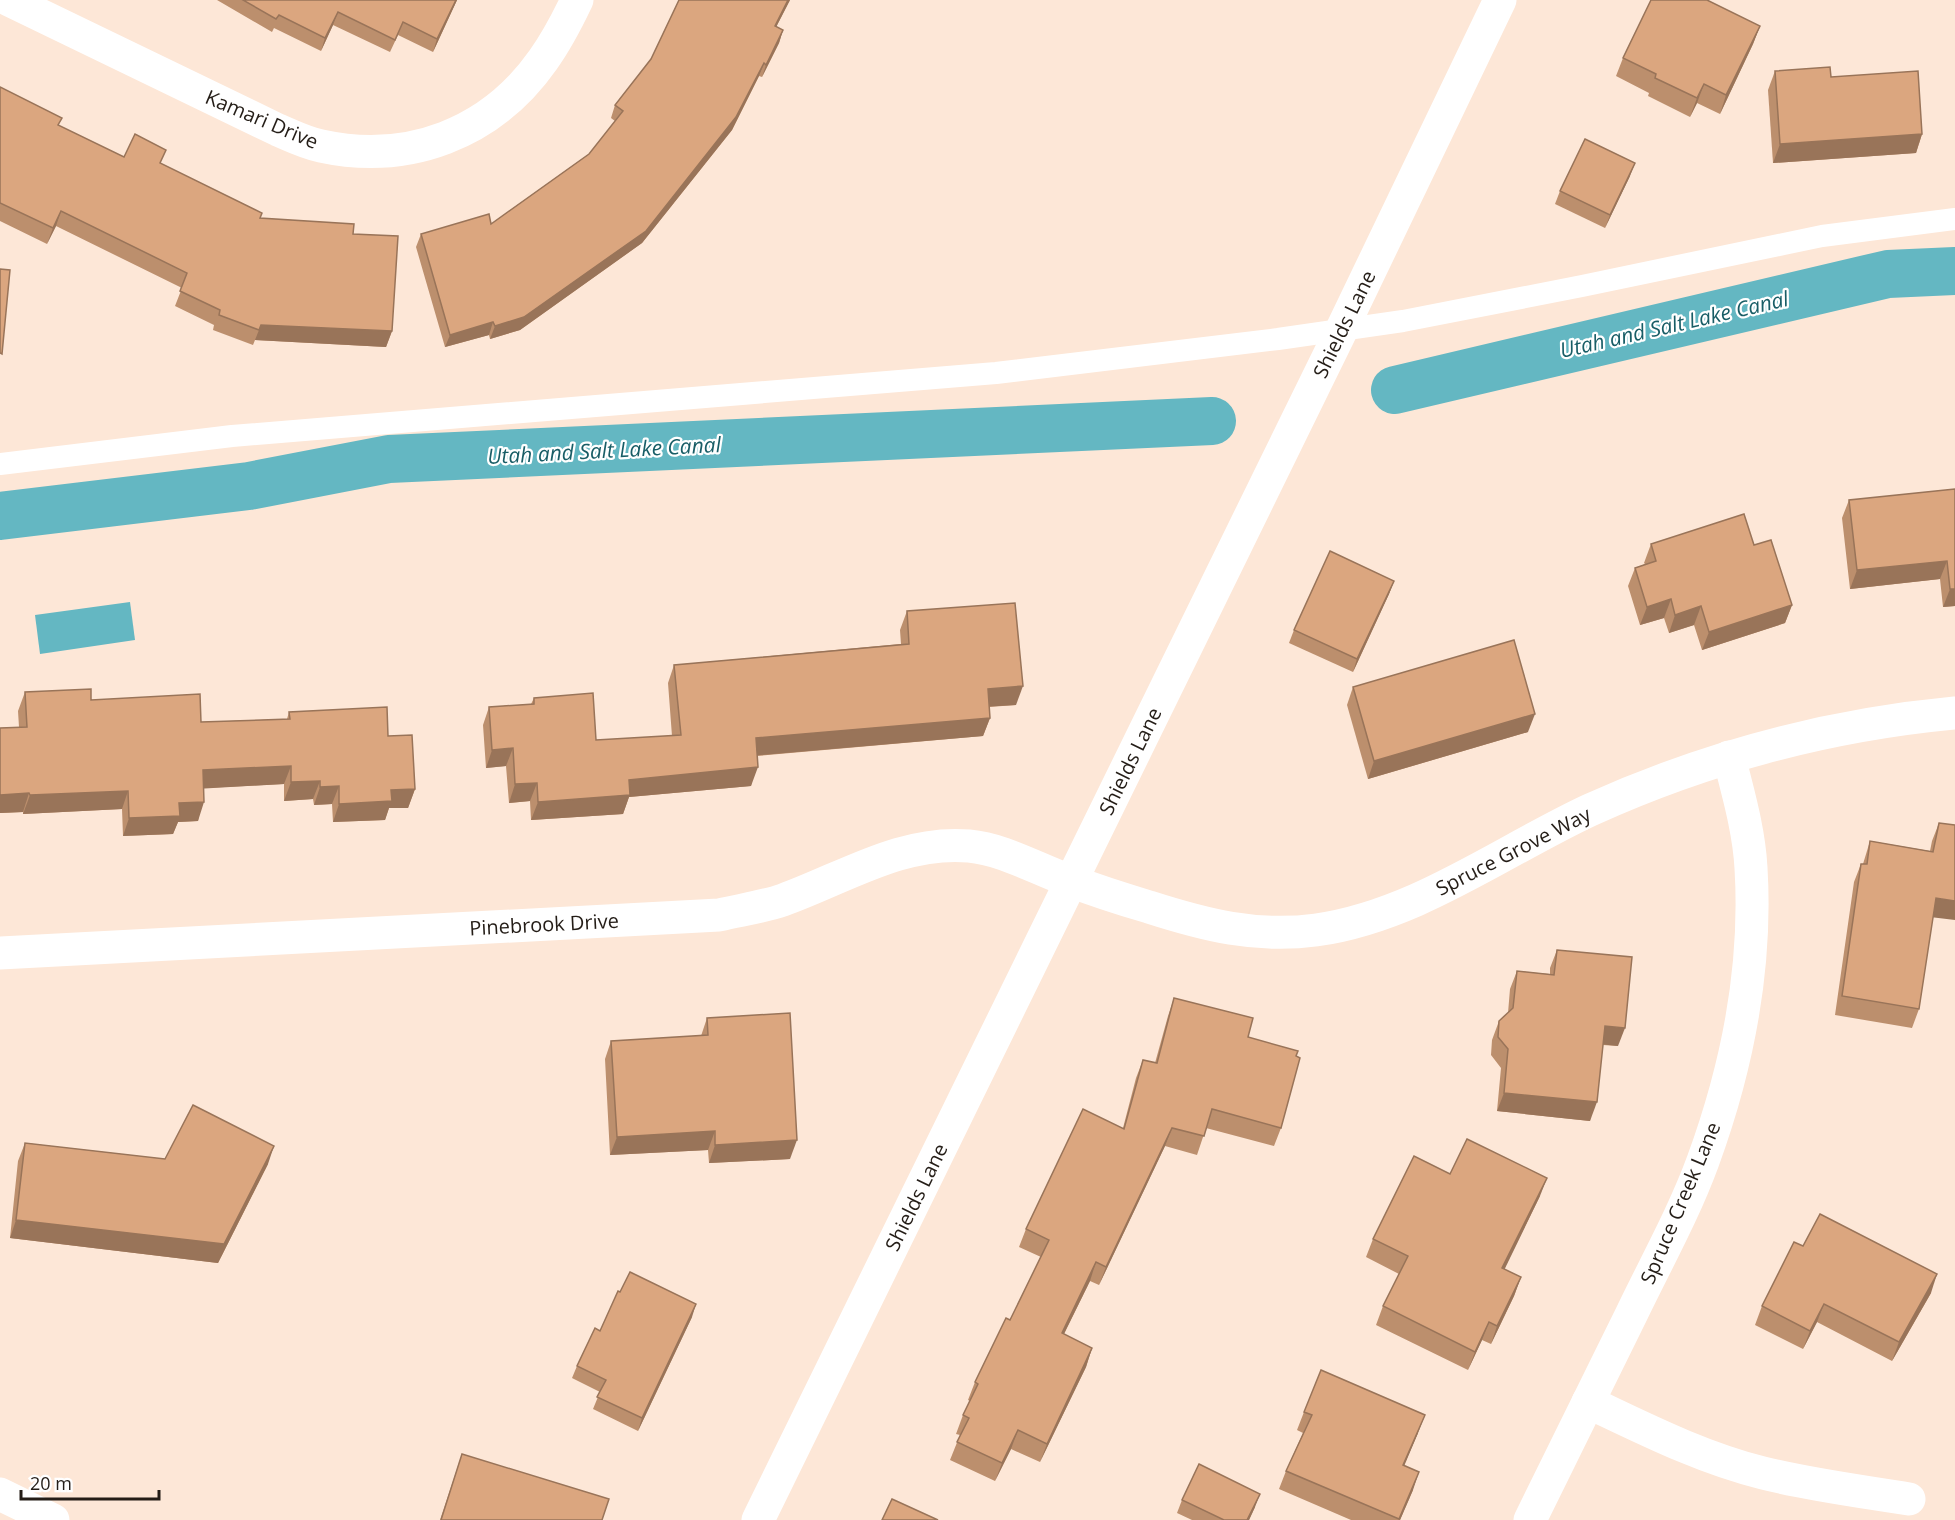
<svg xmlns="http://www.w3.org/2000/svg" width="1955" height="1520" viewBox="0 0 1955 1520" font-family="'Open Sans',sans-serif">
<rect width="100%" height="100%" fill="#fde7d7"/>
<!-- water -->
<path fill="#64b7c2" d="M 130,602 L 135,640 L 40,654 L 35,615 Z"/>
<g fill="none" stroke-linecap="round" stroke-linejoin="round">
<!-- canal -->
<g stroke="#64b7c2" stroke-width="48">
<path d="M 1395,390 L 1888,274 L 1955,271"/>
<path d="M 0,516 L 249,486 L 389,459 L 1212,421"/>
</g>
<!-- service -->
<path stroke="#fff" stroke-width="22" d="M 0,464 L 232,436 L 996,373 L 1278,339 L 1403,321 L 1582,286 L 1822,236 L 1955,219"/>
<!-- minor -->
<g stroke="#fff" stroke-width="33">
<path d="M 9,0 L 278,130 C 292,136 306,143 321,146 C 408,165 491,134 543,60 C 556,42 567,21 577,0"/>
<path d="M 0,953 L 719,915 C 740,910 763,907 783,900 C 844,878 902,840 969,846 C 1003,849 1037,869 1068,880 C 1094,890 1122,899 1149,907 C 1205,925 1256,938 1316,930 C 1416,916 1500,852 1590,810 C 1707,757 1827,725 1955,713"/>
<path d="M 1588,1402 C 1645,1429 1702,1458 1763,1473 C 1811,1485 1860,1491 1909,1499"/>
<path d="M 0,1494 L 53,1520"/>
<path d="M 1530,1520 C 1564,1451 1598,1382 1632,1313 C 1656,1263 1684,1213 1703,1161 C 1737,1068 1757,967 1751,868 C 1749,830 1738,793 1729,757"/>
</g>
<!-- secondary -->
<path stroke="#fff" stroke-width="33" d="M 758,1520 L 1341,331 L 1500,0"/>
</g>
<!-- wall -->
<g fill="#bc8f6d">
<path d="M 217,0 L 457,0 L 433,52 L 398,35 L 390,52 L 333,25 L 321,51 L 274,28 L 272,32 Z"/>
<path d="M 679,0 L 790,0 L 776,27 L 783,30 L 779,43 L 762,77 L 759,76 L 732,130 L 642,243 L 520,330 L 490,339 L 489,335 L 445,347 L 416,247 L 421,234 L 491,224 L 589,154 L 615,121 L 611,118 L 615,105 L 651,59 Z"/>
<path d="M 1760,26 L 1753,44 L 1720,114 L 1697,103 L 1690,117 L 1648,96 L 1649,93 L 1616,76 L 1623,58 Z"/>
<path d="M 1775,71 L 1831,77 L 1922,134 L 1916,153 L 1773,163 L 1768,90 Z"/>
<path d="M 0,87 L 59,126 L 124,157 L 161,164 L 260,218 L 353,234 L 392,331 L 386,347 L 255,340 L 253,345 L 213,330 L 214,325 L 175,306 L 182,288 L 56,226 L 47,244 L 0,221 Z"/>
<path d="M 1630,176 L 1605,228 L 1555,204 L 1560,191 Z"/>
<path d="M 1955,489 L 1955,606 L 1943,607 L 1940,579 L 1850,589 L 1842,518 L 1849,500 Z"/>
<path d="M 1651,544 L 1754,545 L 1792,605 L 1785,623 L 1702,650 L 1694,625 L 1669,633 L 1664,618 L 1640,625 L 1628,586 L 1635,568 L 1645,564 L 1644,563 Z"/>
<path d="M 1394,581 L 1389,594 L 1353,672 L 1289,643 L 1294,630 Z"/>
<path d="M 907,611 L 1016,705 L 989,707 L 990,718 L 983,736 L 757,756 L 751,786 L 629,797 L 623,814 L 531,820 L 530,801 L 509,803 L 506,766 L 486,768 L 483,725 L 489,707 L 531,704 L 534,698 L 596,740 L 672,736 L 668,683 L 674,665 L 901,644 L 900,630 Z"/>
<path d="M 1353,687 L 1528,732 L 1368,779 L 1347,705 Z"/>
<path d="M 25,692 L 91,700 L 201,722 L 287,719 L 289,712 L 388,736 L 415,789 L 408,808 L 389,808 L 385,820 L 333,822 L 332,804 L 314,805 L 313,799 L 284,801 L 284,784 L 204,788 L 198,821 L 178,822 L 173,834 L 123,836 L 122,809 L 23,814 L 23,812 L 0,813 L 0,728 L 19,727 L 18,711 Z"/>
<path d="M 1939,823 L 1933,917 L 1919,1009 L 1912,1028 L 1835,1015 L 1854,882 L 1861,864 L 1863,864 L 1870,841 L 1930,851 L 1932,841 Z"/>
<path d="M 1557,950 L 1618,1046 L 1603,1045 L 1590,1121 L 1497,1111 L 1501,1068 L 1491,1055 L 1492,1040 L 1499,1021 L 1508,1013 L 1510,989 L 1517,971 L 1550,974 L 1550,968 Z"/>
<path d="M 1174,998 L 1248,1037 L 1281,1128 L 1274,1146 L 1206,1128 L 1197,1155 L 1165,1146 L 1099,1285 L 1090,1281 L 1064,1334 L 1092,1348 L 1086,1367 L 1040,1462 L 1011,1449 L 995,1481 L 950,1460 L 960,1435 L 956,1434 L 963,1415 L 970,1401 L 968,1400 L 975,1382 L 1010,1320 L 1041,1257 L 1019,1247 L 1026,1229 L 1123,1128 L 1136,1078 L 1143,1060 L 1155,1063 L 1168,1016 Z"/>
<path d="M 707,1018 L 790,1159 L 709,1163 L 708,1150 L 610,1155 L 605,1059 L 611,1041 L 701,1036 Z"/>
<path d="M 25,1143 L 165,1159 L 268,1164 L 218,1263 L 10,1238 L 18,1161 Z"/>
<path d="M 1450,1174 L 1540,1196 L 1504,1269 L 1521,1277 L 1514,1296 L 1491,1344 L 1482,1340 L 1468,1370 L 1376,1325 L 1383,1306 L 1399,1274 L 1366,1257 L 1373,1239 Z"/>
<path d="M 1803,1246 L 1931,1293 L 1892,1361 L 1817,1322 L 1803,1349 L 1755,1325 L 1762,1306 Z"/>
<path d="M 620,1292 L 692,1317 L 638,1431 L 593,1409 L 600,1392 L 572,1378 L 577,1366 L 600,1331 Z"/>
<path d="M 1304,1412 L 1418,1433 L 1404,1465 L 1413,1490 L 1400,1520 L 1351,1520 L 1279,1489 L 1286,1471 L 1303,1433 L 1297,1430 Z"/>
<path d="M 462,1454 L 602,1520 L 440,1520 Z"/>
<path d="M 1182,1500 L 1255,1507 L 1249,1520 L 1192,1520 L 1177,1513 Z"/>
</g>
<!-- shaded-wall -->
<g fill="#997459">
<path d="M 456,0 L 457,0 L 433,52 L 437,39 Z"/>
<path d="M 788,0 L 790,0 L 770,39 L 775,26 Z"/>
<path d="M 338,12 L 333,25 L 321,51 L 325,38 Z"/>
<path d="M 1760,26 L 1753,44 L 1720,114 L 1726,95 Z"/>
<path d="M 783,30 L 779,43 L 762,77 L 766,65 Z"/>
<path d="M 764,63 L 759,76 L 732,130 L 642,243 L 520,330 L 490,339 L 495,326 Z"/>
<path d="M 1704,84 L 1697,103 L 1690,117 L 1697,98 Z"/>
<path d="M 1922,134 L 1916,153 L 1773,163 L 1780,144 Z"/>
<path d="M 1635,163 L 1630,176 L 1605,228 L 1610,215 Z"/>
<path d="M 61,211 L 56,226 L 47,244 L 53,228 Z"/>
<path d="M 493,322 L 489,335 L 445,347 L 450,335 Z"/>
<path d="M 261,325 L 392,331 L 386,347 L 255,340 Z"/>
<path d="M 1947,561 L 1940,579 L 1850,589 L 1857,570 Z"/>
<path d="M 1394,581 L 1389,594 L 1353,672 L 1357,659 Z"/>
<path d="M 1950,589 L 1955,589 L 1955,606 L 1943,607 Z"/>
<path d="M 1671,599 L 1664,618 L 1640,625 L 1647,607 Z"/>
<path d="M 1792,605 L 1785,623 L 1702,650 L 1709,632 Z"/>
<path d="M 1701,606 L 1694,625 L 1669,633 L 1675,615 Z"/>
<path d="M 1023,686 L 1016,705 L 981,707 L 988,689 Z"/>
<path d="M 1535,714 L 1528,732 L 1368,779 L 1374,761 Z"/>
<path d="M 990,718 L 983,736 L 749,756 L 756,738 Z"/>
<path d="M 513,748 L 506,766 L 486,768 L 492,750 Z"/>
<path d="M 291,766 L 284,784 L 196,789 L 203,770 Z"/>
<path d="M 758,767 L 751,786 L 629,797 L 623,814 L 531,820 L 538,802 L 629,780 Z"/>
<path d="M 320,781 L 313,799 L 284,801 L 291,782 Z"/>
<path d="M 537,783 L 530,801 L 509,803 L 515,784 Z"/>
<path d="M 339,786 L 332,804 L 314,805 L 320,787 Z"/>
<path d="M 415,789 L 408,808 L 389,808 L 385,820 L 333,822 L 339,804 L 391,790 Z"/>
<path d="M 128,791 L 122,809 L 23,814 L 30,795 Z"/>
<path d="M 29,793 L 23,812 L 0,813 L 0,795 Z"/>
<path d="M 204,802 L 198,821 L 178,822 L 173,834 L 123,836 L 129,818 L 179,803 Z"/>
<path d="M 1936,898 L 1955,901 L 1955,920 L 1930,917 Z"/>
<path d="M 1605,1026 L 1625,1028 L 1618,1046 L 1599,1044 Z"/>
<path d="M 1504,1093 L 1597,1102 L 1590,1121 L 1497,1111 Z"/>
<path d="M 1172,1128 L 1165,1146 L 1099,1285 L 1106,1267 Z"/>
<path d="M 715,1131 L 708,1150 L 610,1155 L 617,1137 Z"/>
<path d="M 797,1140 L 790,1159 L 709,1163 L 715,1145 Z"/>
<path d="M 274,1146 L 268,1164 L 218,1263 L 10,1238 L 16,1220 Z"/>
<path d="M 1547,1178 L 1540,1196 L 1496,1287 L 1502,1268 Z"/>
<path d="M 1096,1262 L 1090,1281 L 1055,1352 L 1062,1333 Z"/>
<path d="M 1937,1274 L 1931,1293 L 1892,1361 L 1899,1342 Z"/>
<path d="M 1521,1277 L 1514,1296 L 1491,1344 L 1497,1326 Z"/>
<path d="M 696,1304 L 692,1317 L 638,1431 L 642,1418 Z"/>
<path d="M 1824,1304 L 1817,1322 L 1803,1349 L 1810,1331 Z"/>
<path d="M 1489,1322 L 1482,1340 L 1468,1370 L 1475,1352 Z"/>
<path d="M 1092,1348 L 1086,1367 L 1040,1462 L 1047,1444 Z"/>
<path d="M 1425,1415 L 1418,1433 L 1397,1483 L 1403,1465 Z"/>
<path d="M 1018,1430 L 1011,1449 L 995,1481 L 1002,1463 Z"/>
<path d="M 1419,1472 L 1413,1490 L 1400,1520 L 1399,1520 Z"/>
<path d="M 1260,1494 L 1255,1507 L 1249,1520 L 1247,1520 Z"/>
</g>
<!-- building -->
<g fill="#dba67f" stroke="#997459" stroke-width="1.5">
<path d="M 243,0 L 456,0 L 437,39 L 403,22 L 395,40 L 338,12 L 325,38 L 279,15 L 276,19 Z"/>
<path d="M 679,0 L 788,0 L 775,26 L 783,30 L 766,65 L 764,63 L 736,117 L 646,231 L 524,317 L 495,326 L 493,322 L 450,335 L 421,234 L 489,214 L 491,224 L 589,154 L 623,111 L 615,105 L 651,59 Z"/>
<path d="M 1651,0 L 1707,0 L 1760,26 L 1726,95 L 1704,84 L 1697,98 L 1655,78 L 1656,74 L 1623,58 Z"/>
<path d="M 1830,67 L 1831,77 L 1918,71 L 1922,134 L 1780,144 L 1775,71 Z"/>
<path d="M 0,87 L 62,118 L 58,125 L 124,157 L 135,134 L 166,150 L 160,163 L 262,213 L 260,218 L 354,224 L 353,234 L 398,236 L 392,331 L 261,325 L 259,330 L 219,315 L 220,310 L 180,291 L 187,273 L 61,211 L 53,228 L 0,203 Z"/>
<path d="M 1585,139 L 1635,163 L 1610,215 L 1560,191 Z"/>
<path d="M 0,269 L 10,270 L 2,354 L 0,353 Z"/>
<path d="M 1955,489 L 1955,589 L 1950,589 L 1947,561 L 1857,570 L 1849,500 Z"/>
<path d="M 1744,514 L 1754,545 L 1771,540 L 1792,605 L 1709,632 L 1701,606 L 1675,615 L 1671,599 L 1647,607 L 1635,568 L 1656,561 L 1651,544 Z"/>
<path d="M 1330,551 L 1394,581 L 1357,659 L 1294,630 Z"/>
<path d="M 1015,603 L 1023,686 L 988,689 L 990,718 L 756,738 L 758,767 L 629,780 L 630,795 L 538,802 L 537,783 L 515,784 L 513,748 L 492,750 L 489,707 L 534,704 L 534,698 L 593,693 L 596,740 L 681,735 L 674,665 L 909,644 L 907,611 Z"/>
<path d="M 1514,640 L 1535,714 L 1374,761 L 1353,687 Z"/>
<path d="M 91,689 L 91,700 L 200,694 L 201,722 L 290,719 L 289,712 L 387,707 L 388,736 L 412,735 L 415,789 L 391,790 L 392,801 L 339,804 L 339,786 L 320,787 L 320,781 L 291,782 L 291,766 L 203,770 L 204,802 L 179,803 L 180,816 L 129,818 L 128,791 L 30,795 L 29,793 L 0,795 L 0,728 L 27,727 L 25,692 Z"/>
<path d="M 1939,823 L 1955,825 L 1955,901 L 1936,898 L 1919,1009 L 1842,996 L 1861,864 L 1867,864 L 1870,841 L 1933,852 Z"/>
<path d="M 1557,950 L 1632,957 L 1625,1028 L 1605,1026 L 1597,1102 L 1504,1093 L 1508,1049 L 1498,1037 L 1499,1021 L 1513,1008 L 1517,971 L 1554,975 Z"/>
<path d="M 1174,998 L 1253,1018 L 1248,1037 L 1298,1051 L 1296,1056 L 1300,1058 L 1281,1128 L 1212,1109 L 1204,1136 L 1172,1128 L 1106,1267 L 1096,1262 L 1062,1333 L 1092,1348 L 1047,1444 L 1018,1430 L 1002,1463 L 957,1442 L 969,1418 L 963,1415 L 978,1384 L 975,1382 L 1006,1318 L 1010,1320 L 1049,1240 L 1026,1229 L 1083,1109 L 1124,1129 L 1143,1060 L 1157,1063 Z"/>
<path d="M 790,1013 L 797,1140 L 715,1145 L 715,1131 L 617,1137 L 611,1041 L 708,1035 L 707,1018 Z"/>
<path d="M 193,1105 L 274,1146 L 224,1244 L 16,1220 L 25,1143 L 165,1159 Z"/>
<path d="M 1467,1139 L 1547,1178 L 1502,1268 L 1521,1277 L 1497,1326 L 1489,1322 L 1475,1352 L 1383,1306 L 1408,1256 L 1373,1239 L 1414,1156 L 1450,1174 Z"/>
<path d="M 1820,1214 L 1937,1274 L 1899,1342 L 1824,1304 L 1810,1331 L 1762,1306 L 1794,1242 L 1803,1246 Z"/>
<path d="M 630,1272 L 696,1304 L 642,1418 L 597,1397 L 606,1380 L 577,1366 L 595,1328 L 600,1331 L 618,1291 L 620,1292 Z"/>
<path d="M 1321,1370 L 1425,1415 L 1403,1465 L 1419,1472 L 1399,1519 L 1286,1471 L 1312,1415 L 1304,1412 Z"/>
<path d="M 462,1454 L 609,1499 L 602,1520 L 441,1520 Z"/>
<path d="M 1199,1464 L 1260,1494 L 1247,1520 L 1224,1520 L 1182,1500 Z"/>
<path d="M 892,1499 L 938,1520 L 882,1520 Z"/>
</g>
<g text-anchor="middle" dominant-baseline="central" stroke-width="4.5" stroke-linejoin="round" paint-order="stroke">
<!-- street labels -->
<g font-size="20" fill="#241d17" stroke="#fff">
<text transform="translate(262 119) rotate(23)">Kamari Drive</text>
<text transform="translate(1344 324) rotate(-64)">Shields Lane</text>
<text transform="translate(1130 761) rotate(-64)">Shields Lane</text>
<text transform="translate(1513 851) rotate(-27)">Spruce Grove Way</text>
<text transform="translate(544 924) rotate(-3)">Pinebrook Drive</text>
<text transform="translate(916 1197) rotate(-64)">Shields Lane</text>
<text transform="translate(1680 1203) rotate(-67)">Spruce Creek Lane</text>
</g>
<!-- water labels -->
<g font-size="21" font-style="italic" fill="#185d66" stroke="#fff">
<text transform="translate(1674 324) rotate(-13)">Utah and Salt Lake Canal</text>
<text transform="translate(604 450) rotate(-3)">Utah and Salt Lake Canal</text>
</g>
</g>
<!-- scale -->
<path d="M21 1490v9h138v-9" fill="none" stroke="#241d17" stroke-width="3"/>
<text x="30" y="1490" font-size="18" fill="#241d17" stroke="#ffffff" stroke-width="4.5" paint-order="stroke">20 m</text>
</svg>
